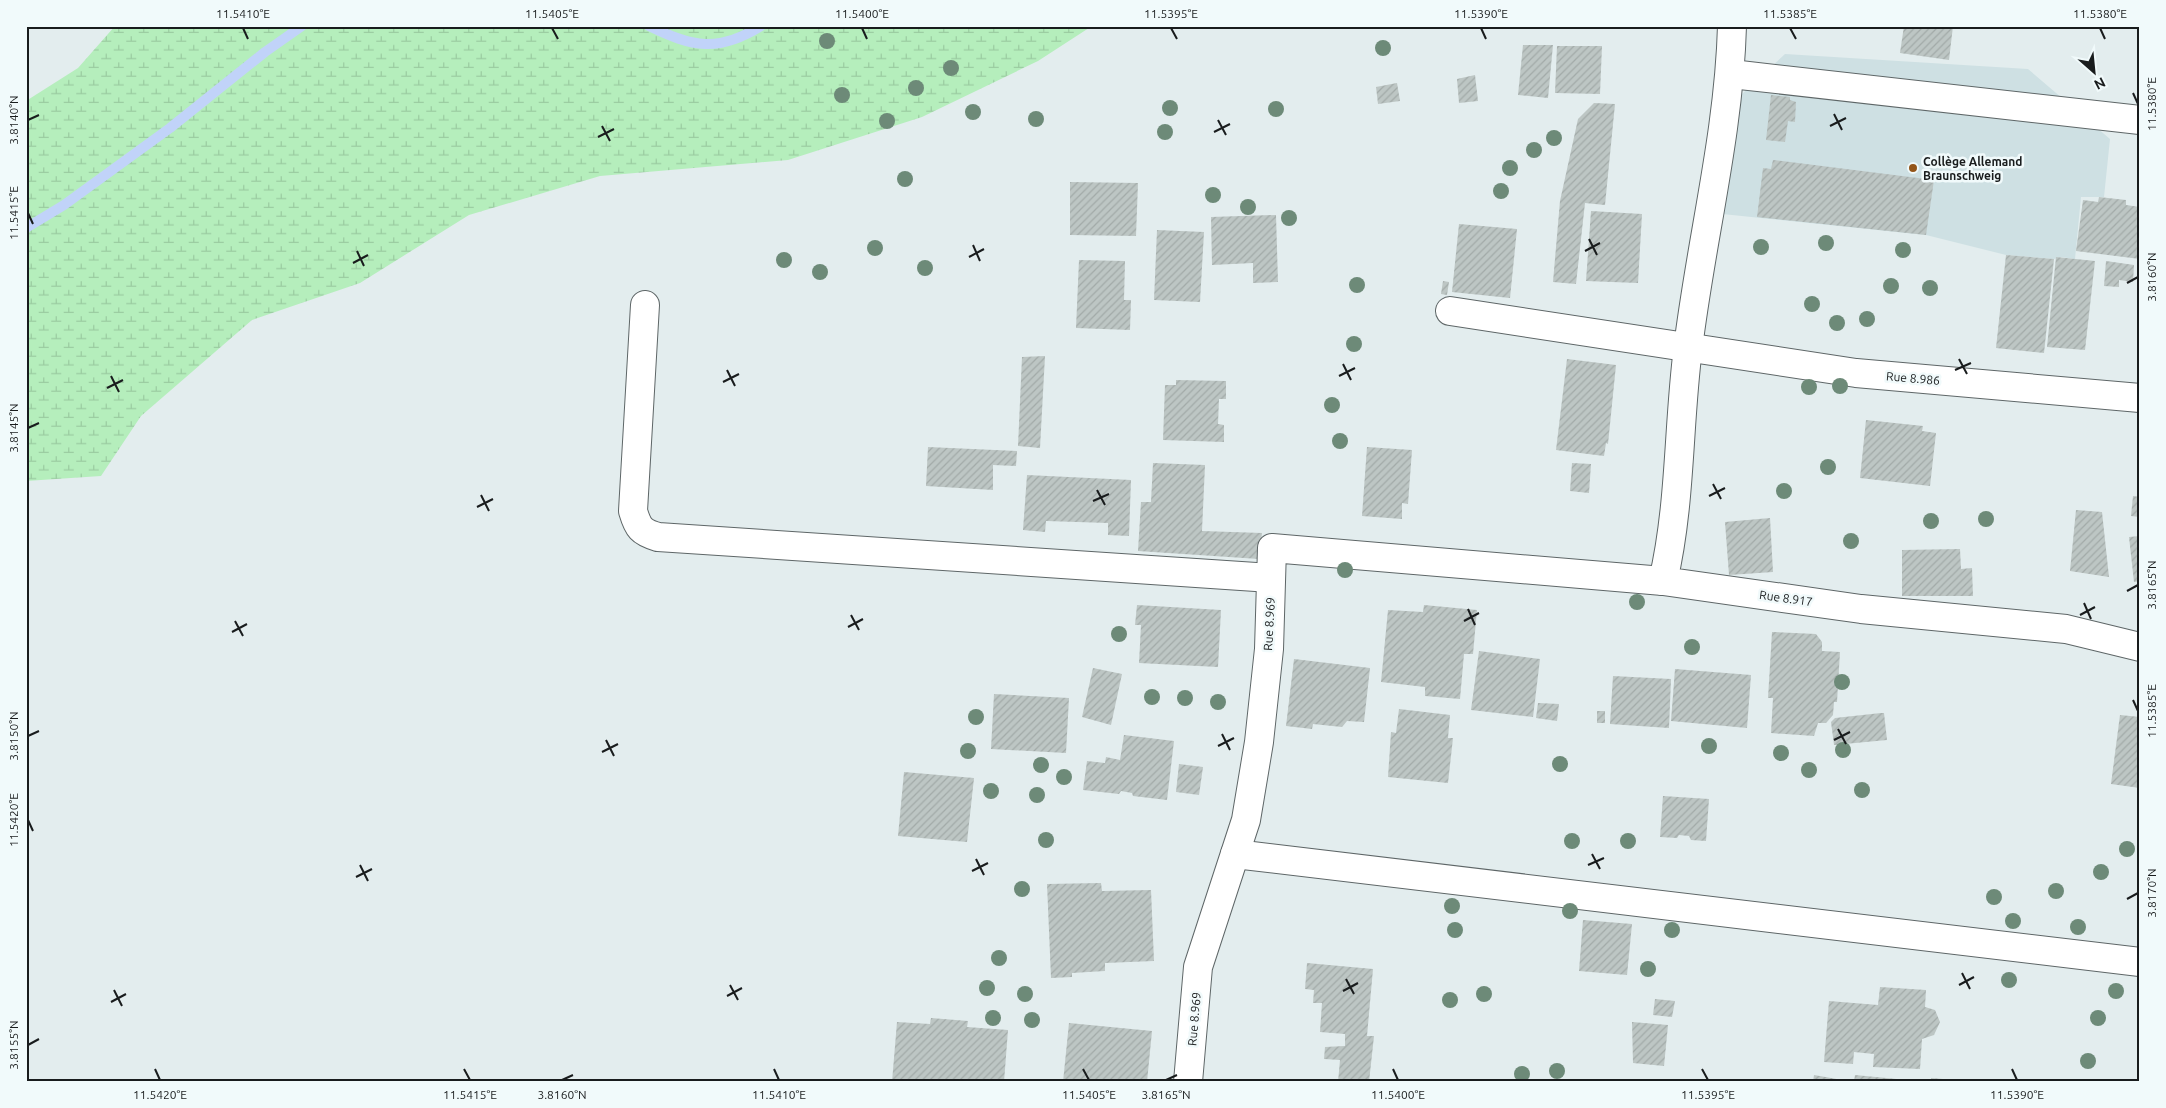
<svg xmlns="http://www.w3.org/2000/svg" width="2166" height="1108" viewBox="0 0 2166 1108" font-family="Ubuntu,sans-serif">
<defs>
<pattern id="wetland-marsh" width="20" height="14" patternUnits="userSpaceOnUse" patternTransform="scale(1.25)"><rect width="20" height="14" fill="#b5eebc"/><path d="M1 5h8M5 5V1M11 12h8M15 12V8" fill="none" stroke="#9bcca1"/></pattern>
<pattern id="building-hatch" width="6" height="6" patternUnits="userSpaceOnUse" patternTransform="scale(1.25)"><rect width="6" height="6" fill="#bdc6c4"/><path d="M-1 1l2-2M0 6l6-6M5 7l2-2" fill="none" stroke="#a2aaa8"/></pattern>
</defs>
<rect width="100%" height="100%" fill="#e3edee"/>
<!-- built -->
<path fill="#cee0e3" d="M 1785,54 L 2028,69 L 2110,139 L 2104,197 L 2081,197 L 2075,259 L 2061,257 L 2054,259 L 2006,255 L 1926,235 L 1713,213 L 1727,108 Z"/>
<!-- wetland -->
<path fill="url(#wetland-marsh)" d="M 115,26 L 1092,26 L 1038,61 L 922,117 L 788,160 L 600,176 L 469,215 L 360,283 L 252,320 L 141,416 L 101,476 L 26,481 L 26,101 L 78,68 Z"/>
<g fill="none" stroke-linecap="round" stroke-linejoin="round">
<!-- stream -->
<g stroke="#c1d3f9" stroke-width="10">
<path d="M 649,26 C 692,47 718,53 761,26"/>
<path d="M 26,228 L 64,205 L 170,128 L 265,52 L 302,26"/>
</g>
</g>
<!-- building -->
<g fill="url(#building-hatch)">
<path d="M 1904,26 L 1953,26 L 1949,60 L 1900,53 Z"/>
<path d="M 1523,45 L 1553,45 L 1548,98 L 1518,95 Z"/>
<path d="M 1557,46 L 1602,46 L 1600,94 L 1555,93 Z"/>
<path d="M 1475,75 L 1478,101 L 1459,103 L 1457,79 Z"/>
<path d="M 1397,83 L 1400,101 L 1378,104 L 1376,87 Z"/>
<path d="M 1771,95 L 1790,97 L 1790,100 L 1796,102 L 1795,122 L 1788,121 L 1785,142 L 1766,140 Z"/>
<path d="M 1594,103 L 1615,104 L 1605,205 L 1585,203 L 1576,284 L 1553,282 L 1560,201 L 1578,119 Z"/>
<path d="M 1773,160 L 1934,180 L 1926,235 L 1757,217 L 1763,168 L 1771,169 Z"/>
<path d="M 1070,182 L 1138,183 L 1136,236 L 1070,235 Z"/>
<path d="M 2099,197 L 2126,200 L 2126,205 L 2140,207 L 2140,259 L 2076,251 L 2083,200 L 2098,202 Z"/>
<path d="M 1591,211 L 1642,214 L 1638,283 L 1586,281 Z"/>
<path d="M 1276,215 L 1278,282 L 1253,283 L 1253,263 L 1212,265 L 1211,217 Z"/>
<path d="M 1459,224 L 1517,229 L 1510,298 L 1452,292 Z"/>
<path d="M 1157,230 L 1204,232 L 1200,302 L 1154,300 Z"/>
<path d="M 2006,255 L 2054,259 L 2044,353 L 1996,348 Z"/>
<path d="M 2056,257 L 2095,261 L 2085,350 L 2047,347 Z"/>
<path d="M 1079,260 L 1125,261 L 1124,300 L 1131,300 L 1130,330 L 1076,328 Z"/>
<path d="M 2106,261 L 2134,265 L 2133,282 L 2119,280 L 2119,287 L 2104,286 Z"/>
<path d="M 1443,281 L 1449,282 L 1447,295 L 1441,294 Z"/>
<path d="M 1045,356 L 1040,448 L 1018,446 L 1022,357 Z"/>
<path d="M 1567,359 L 1616,365 L 1608,444 L 1606,443 L 1604,456 L 1556,450 Z"/>
<path d="M 1176,380 L 1226,381 L 1226,399 L 1219,399 L 1218,424 L 1224,425 L 1224,442 L 1163,440 L 1165,385 L 1176,385 Z"/>
<path d="M 1866,420 L 1923,426 L 1922,431 L 1936,433 L 1930,486 L 1860,478 Z"/>
<path d="M 928,447 L 1017,451 L 1016,466 L 993,465 L 993,490 L 926,486 Z"/>
<path d="M 1367,447 L 1412,450 L 1408,504 L 1402,503 L 1402,519 L 1362,516 Z"/>
<path d="M 1153,463 L 1205,465 L 1202,531 L 1262,533 L 1259,559 L 1138,551 L 1141,502 L 1151,502 Z"/>
<path d="M 1572,463 L 1591,464 L 1589,493 L 1570,491 Z"/>
<path d="M 1027,475 L 1131,480 L 1129,536 L 1108,535 L 1108,523 L 1046,521 L 1045,532 L 1023,530 Z"/>
<path d="M 2133,496 L 2140,497 L 2140,517 L 2131,516 Z"/>
<path d="M 2076,510 L 2102,512 L 2109,577 L 2070,571 Z"/>
<path d="M 1770,518 L 1773,572 L 1729,575 L 1725,522 Z"/>
<path d="M 2140,536 L 2140,581 L 2134,582 L 2129,537 Z"/>
<path d="M 1960,549 L 1961,569 L 1972,568 L 1973,596 L 1902,596 L 1902,550 Z"/>
<path d="M 1137,605 L 1221,610 L 1218,667 L 1139,663 L 1141,625 L 1135,625 Z"/>
<path d="M 1424,605 L 1477,610 L 1473,654 L 1464,654 L 1460,699 L 1425,696 L 1425,687 L 1381,682 L 1388,610 L 1423,612 Z"/>
<path d="M 1772,632 L 1816,634 L 1822,642 L 1822,651 L 1840,652 L 1837,702 L 1834,702 L 1833,715 L 1826,723 L 1818,723 L 1814,736 L 1771,733 L 1773,698 L 1768,698 Z"/>
<path d="M 1479,651 L 1540,659 L 1533,717 L 1471,710 Z"/>
<path d="M 1294,659 L 1370,668 L 1364,722 L 1347,721 L 1342,727 L 1313,724 L 1312,729 L 1286,726 Z"/>
<path d="M 1093,668 L 1122,674 L 1111,725 L 1082,717 Z"/>
<path d="M 1675,669 L 1751,675 L 1747,728 L 1671,721 Z"/>
<path d="M 1613,676 L 1671,679 L 1669,728 L 1610,724 Z"/>
<path d="M 994,694 L 1069,698 L 1066,753 L 991,749 Z"/>
<path d="M 1538,703 L 1559,704 L 1557,721 L 1536,718 Z"/>
<path d="M 1399,709 L 1450,715 L 1448,738 L 1453,738 L 1448,783 L 1388,777 L 1391,732 L 1396,733 Z"/>
<rect x="1597" y="711" width="8" height="12"/>
<path d="M 1881,713 L 1884,713 L 1887,740 L 1834,745 L 1831,722 L 1835,718 Z"/>
<path d="M 2120,715 L 2140,717 L 2140,788 L 2111,784 Z"/>
<path d="M 1124,735 L 1174,741 L 1167,800 L 1133,796 L 1132,793 L 1121,791 L 1119,794 L 1083,790 L 1087,761 L 1105,763 L 1106,757 L 1120,760 Z"/>
<path d="M 1179,764 L 1203,767 L 1199,795 L 1176,792 Z"/>
<path d="M 904,772 L 974,778 L 967,842 L 898,836 Z"/>
<path d="M 1663,796 L 1709,799 L 1706,841 L 1691,840 L 1689,836 L 1679,835 L 1677,838 L 1660,837 Z"/>
<path d="M 1101,883 L 1102,891 L 1151,890 L 1154,961 L 1105,963 L 1105,971 L 1072,973 L 1072,977 L 1051,978 L 1047,884 Z"/>
<path d="M 1583,920 L 1632,924 L 1627,975 L 1579,971 Z"/>
<path d="M 1307,963 L 1373,969 L 1367,1036 L 1374,1036 L 1369,1082 L 1338,1082 L 1340,1060 L 1324,1059 L 1325,1047 L 1345,1046 L 1345,1034 L 1320,1032 L 1322,1003 L 1313,1003 L 1314,990 L 1305,989 Z"/>
<path d="M 1880,987 L 1926,990 L 1925,1007 L 1935,1010 L 1940,1022 L 1934,1035 L 1922,1039 L 1920,1069 L 1873,1067 L 1874,1054 L 1854,1052 L 1853,1064 L 1824,1062 L 1829,1001 L 1878,1005 Z"/>
<path d="M 1655,999 L 1675,1001 L 1672,1017 L 1653,1015 Z"/>
<path d="M 931,1018 L 968,1021 L 967,1027 L 1008,1030 L 1004,1082 L 892,1082 L 897,1022 L 930,1024 Z"/>
<path d="M 1632,1022 L 1668,1025 L 1664,1066 L 1633,1063 Z"/>
<path d="M 1069,1023 L 1152,1031 L 1147,1082 L 1063,1082 Z"/>
<path d="M 1814,1075 L 1848,1081 L 1848,1082 L 1813,1082 Z"/>
<path d="M 1855,1075 L 1907,1080 L 1907,1082 L 1854,1082 Z"/>
<path d="M 1931,1078 L 1955,1080 L 1955,1082 L 1931,1082 Z"/>
</g>
<g fill="none" stroke-linecap="round" stroke-linejoin="round">
<defs>
<g id="street">
<path d="M 1732,26 C 1729,135 1701,240 1688,348 C 1678,426 1681,504 1663,581 L 1861,609 L 2066,629 L 2140,647"/>
<path d="M 1731,74 L 2140,120"/>
<path d="M 645,305 L 633,511 C 638,528 641,532 658,537 L 1271,578"/>
<path d="M 1450,311 L 1856,373 L 2140,398"/>
<path d="M 1235,854 L 2140,962"/>
<path d="M 1188,1082 L 1198,967 L 1246,820 L 1259,742 L 1269,649 L 1272,548 L 1663,581"/>
</g>
</defs>
<!-- street casing -->
<use href="#street" stroke="#5e6667" stroke-width="30"/>
<!-- street -->
<use href="#street" stroke="#fff" stroke-width="28"/>
</g>
<!-- trees -->
<g fill="#6d8a78">
<circle cx="827" cy="41" r="8"/>
<circle cx="1383" cy="48" r="8"/>
<circle cx="951" cy="68" r="8"/>
<circle cx="916" cy="88" r="8"/>
<circle cx="842" cy="95" r="8"/>
<circle cx="1170" cy="108" r="8"/>
<circle cx="1276" cy="109" r="8"/>
<circle cx="973" cy="112" r="8"/>
<circle cx="1036" cy="119" r="8"/>
<circle cx="887" cy="121" r="8"/>
<circle cx="1165" cy="132" r="8"/>
<circle cx="1554" cy="138" r="8"/>
<circle cx="1534" cy="150" r="8"/>
<circle cx="1510" cy="168" r="8"/>
<circle cx="905" cy="179" r="8"/>
<circle cx="1501" cy="191" r="8"/>
<circle cx="1213" cy="195" r="8"/>
<circle cx="1248" cy="207" r="8"/>
<circle cx="1289" cy="218" r="8"/>
<circle cx="1826" cy="243" r="8"/>
<circle cx="1761" cy="247" r="8"/>
<circle cx="875" cy="248" r="8"/>
<circle cx="1903" cy="250" r="8"/>
<circle cx="784" cy="260" r="8"/>
<circle cx="925" cy="268" r="8"/>
<circle cx="820" cy="272" r="8"/>
<circle cx="1357" cy="285" r="8"/>
<circle cx="1891" cy="286" r="8"/>
<circle cx="1930" cy="288" r="8"/>
<circle cx="1812" cy="304" r="8"/>
<circle cx="1867" cy="319" r="8"/>
<circle cx="1837" cy="323" r="8"/>
<circle cx="1354" cy="344" r="8"/>
<circle cx="1840" cy="386" r="8"/>
<circle cx="1809" cy="387" r="8"/>
<circle cx="1332" cy="405" r="8"/>
<circle cx="1340" cy="441" r="8"/>
<circle cx="1828" cy="467" r="8"/>
<circle cx="1784" cy="491" r="8"/>
<circle cx="1986" cy="519" r="8"/>
<circle cx="1931" cy="521" r="8"/>
<circle cx="1851" cy="541" r="8"/>
<circle cx="1345" cy="570" r="8"/>
<circle cx="1637" cy="602" r="8"/>
<circle cx="1119" cy="634" r="8"/>
<circle cx="1692" cy="647" r="8"/>
<circle cx="1842" cy="682" r="8"/>
<circle cx="1152" cy="697" r="8"/>
<circle cx="1185" cy="698" r="8"/>
<circle cx="1218" cy="702" r="8"/>
<circle cx="976" cy="717" r="8"/>
<circle cx="1709" cy="746" r="8"/>
<circle cx="1843" cy="750" r="8"/>
<circle cx="968" cy="751" r="8"/>
<circle cx="1781" cy="753" r="8"/>
<circle cx="1560" cy="764" r="8"/>
<circle cx="1041" cy="765" r="8"/>
<circle cx="1809" cy="770" r="8"/>
<circle cx="1064" cy="777" r="8"/>
<circle cx="1862" cy="790" r="8"/>
<circle cx="991" cy="791" r="8"/>
<circle cx="1037" cy="795" r="8"/>
<circle cx="1046" cy="840" r="8"/>
<circle cx="1572" cy="841" r="8"/>
<circle cx="1628" cy="841" r="8"/>
<circle cx="2127" cy="849" r="8"/>
<circle cx="2101" cy="872" r="8"/>
<circle cx="1022" cy="889" r="8"/>
<circle cx="2056" cy="891" r="8"/>
<circle cx="1994" cy="897" r="8"/>
<circle cx="1452" cy="906" r="8"/>
<circle cx="1570" cy="911" r="8"/>
<circle cx="2013" cy="921" r="8"/>
<circle cx="2078" cy="927" r="8"/>
<circle cx="1455" cy="930" r="8"/>
<circle cx="1672" cy="930" r="8"/>
<circle cx="999" cy="958" r="8"/>
<circle cx="1648" cy="969" r="8"/>
<circle cx="2009" cy="980" r="8"/>
<circle cx="987" cy="988" r="8"/>
<circle cx="2116" cy="991" r="8"/>
<circle cx="1025" cy="994" r="8"/>
<circle cx="1484" cy="994" r="8"/>
<circle cx="1450" cy="1000" r="8"/>
<circle cx="993" cy="1018" r="8"/>
<circle cx="2098" cy="1018" r="8"/>
<circle cx="1032" cy="1020" r="8"/>
<circle cx="2088" cy="1061" r="8"/>
<circle cx="1557" cy="1071" r="8"/>
<circle cx="1522" cy="1074" r="8"/>
</g>
<!-- ticks -->
<path fill="none" stroke="#191c1d" stroke-width="2" d="M 243,28 L 248,39M 552,28 L 558,39M 862,28 L 867,39M 1171,28 L 1177,39M 1481,28 L 1486,39M 1790,28 L 1796,39M 2100,28 L 2105,39M 2133,93 L 2138,104M 1834,114 L 1842,130M 28,120 L 39,115M 1218,120 L 1226,135M 602,126 L 610,141M 1830,126 L 1846,118M 1214,132 L 1230,124M 598,137 L 614,129M 28,213 L 33,224M 1589,239 L 1597,255M 973,245 L 980,261M 357,251 L 364,266M 1585,251 L 1600,243M 969,257 L 984,249M 353,263 L 368,255M 2127,283 L 2138,277M 1959,359 L 1967,374M 1343,364 L 1351,380M 727,370 L 735,386M 1955,370 L 1971,363M 111,376 L 119,392M 1339,376 L 1355,368M 723,382 L 739,374M 107,388 L 123,380M 28,428 L 39,423M 1713,484 L 1721,499M 1097,490 L 1105,505M 481,495 L 489,511M 1709,496 L 1725,488M 1093,501 L 1109,494M 477,507 L 493,499M 2127,591 L 2138,585M 2084,603 L 2091,619M 1468,609 L 1475,625M 851,615 L 859,630M 2080,615 L 2095,607M 235,621 L 243,636M 1464,621 L 1479,613M 848,627 L 863,619M 232,632 L 247,624M 2133,700 L 2138,711M 1838,729 L 1846,744M 1222,734 L 1230,750M 28,736 L 39,731M 606,740 L 614,756M 1834,740 L 1850,732M 1218,746 L 1234,738M 602,752 L 618,744M 28,820 L 33,831M 1592,854 L 1600,869M 976,859 L 984,875M 360,865 L 368,881M 1588,865 L 1604,858M 972,871 L 988,863M 356,877 L 372,869M 2127,899 L 2138,893M 1962,973 L 1970,989M 1346,979 L 1354,994M 730,985 L 738,1000M 1959,985 L 1974,977M 114,990 L 122,1006M 1343,991 L 1358,983M 727,996 L 742,988M 111,1002 L 126,994M 28,1045 L 39,1039M 155,1069 L 160,1080M 464,1069 L 470,1080M 774,1069 L 779,1080M 1083,1069 L 1089,1080M 1393,1069 L 1398,1080M 1702,1069 L 1708,1080M 2012,1069 L 2017,1080M 562,1080 L 573,1075M 1166,1080 L 1177,1075"/>
<!-- markers -->
<circle fill="#935519" stroke="#f1fafb" stroke-width="2" cx="1913" cy="168" r="5"/>
<g text-anchor="middle" dominant-baseline="central" stroke-width="5" stroke-linejoin="round" paint-order="stroke">
<!-- poi labels -->
<g font-size="12" font-weight="bold" fill="#191c1d" stroke="#f1fafb" text-anchor="start">
<text x="1923" y="161">Collège Allemand<tspan x="1923" dy="14">Braunschweig</tspan></text>
</g>
<!-- street labels -->
<g font-size="12" fill="#191c1d" stroke="#f1fafb">
<text transform="translate(1913 378) rotate(5)">Rue 8.986</text>
<text transform="translate(1786 598) rotate(8)">Rue 8.917</text>
<text transform="translate(1269 624) rotate(-87)">Rue 8.969</text>
<text transform="translate(1194 1019) rotate(-85)">Rue 8.969</text>
</g>
</g>
<!-- border -->
<rect width="2166" height="1108" fill="none" stroke="#f1fafb" stroke-width="55"/>
<!-- north arrow -->
<g transform="translate(2094 72) rotate(153)" stroke="#f1fafb" stroke-width="4" paint-order="stroke">
<path d="M0-4L9 19L0 12L-9 19Z" fill="#191c1d"/>
<text y="-8" font-size="14" font-weight="bold" text-anchor="middle" fill="#191c1d">N</text>
</g>
<rect x="28" y="28" width="2110" height="1052" fill="none" stroke="#191c1d" stroke-width="2"/>
<g font-size="12" text-anchor="middle" fill="#191c1d">
<text x="243" y="18">11.5410°E</text>
<text x="552" y="18">11.5405°E</text>
<text x="862" y="18">11.5400°E</text>
<text x="1171" y="18">11.5395°E</text>
<text x="1481" y="18">11.5390°E</text>
<text x="1790" y="18">11.5385°E</text>
<text x="2100" y="18">11.5380°E</text>
<text transform="translate(2152 104) rotate(-90)" y="4">11.5380°E</text>
<text transform="translate(14 120) rotate(-90)" y="4">3.8140°N</text>
<text transform="translate(14 213) rotate(-90)" y="4">11.5415°E</text>
<text transform="translate(2152 277) rotate(-90)" y="4">3.8160°N</text>
<text transform="translate(14 428) rotate(-90)" y="4">3.8145°N</text>
<text transform="translate(2152 585) rotate(-90)" y="4">3.8165°N</text>
<text transform="translate(2152 711) rotate(-90)" y="4">11.5385°E</text>
<text transform="translate(14 736) rotate(-90)" y="4">3.8150°N</text>
<text transform="translate(14 820) rotate(-90)" y="4">11.5420°E</text>
<text transform="translate(2152 893) rotate(-90)" y="4">3.8170°N</text>
<text transform="translate(14 1045) rotate(-90)" y="4">3.8155°N</text>
<text x="160" y="1099">11.5420°E</text>
<text x="470" y="1099">11.5415°E</text>
<text x="562" y="1099">3.8160°N</text>
<text x="779" y="1099">11.5410°E</text>
<text x="1089" y="1099">11.5405°E</text>
<text x="1166" y="1099">3.8165°N</text>
<text x="1398" y="1099">11.5400°E</text>
<text x="1708" y="1099">11.5395°E</text>
<text x="2017" y="1099">11.5390°E</text>
</g>
</svg>
